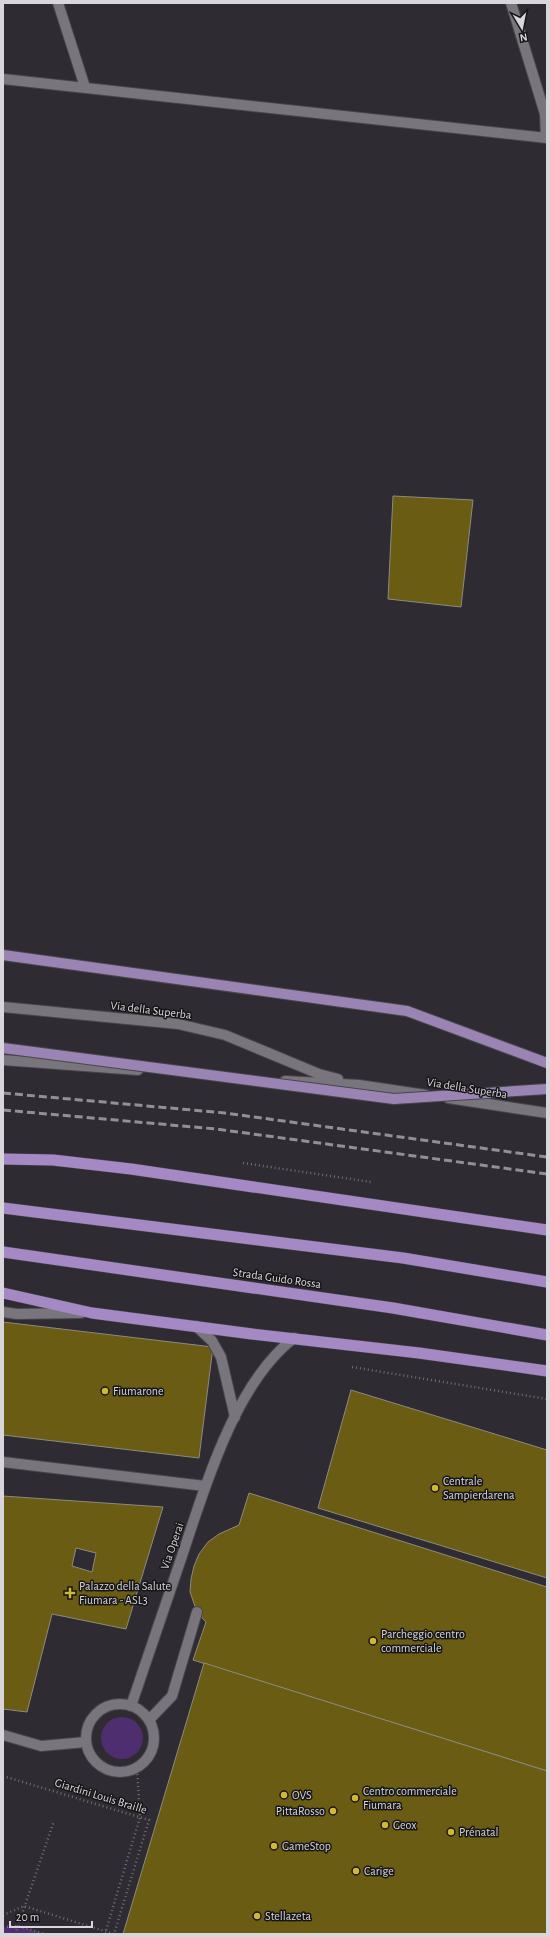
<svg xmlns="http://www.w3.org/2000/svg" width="550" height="1937" viewBox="0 0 550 1937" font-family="'Alegreya Sans',sans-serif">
<rect width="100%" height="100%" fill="#2e2b32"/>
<!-- green -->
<g fill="#4e2e6e">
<circle cx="122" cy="1738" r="21"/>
<path d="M 18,1926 L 45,1934 L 3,1934 L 3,1927 Z"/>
</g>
<!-- building -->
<g fill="#6a5d13" stroke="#8c8a82" fill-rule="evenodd">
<path d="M 393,496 L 473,500 L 461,607 L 388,599 Z"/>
<path d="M 3,1322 L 213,1347 L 199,1458 L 3,1435 Z"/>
<path d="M 351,1390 L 547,1450 L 547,1578 L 318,1508 Z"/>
<path d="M 249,1493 L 547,1587 L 547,1771 L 193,1660 L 206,1622 L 197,1612 L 190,1592 L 191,1579 L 194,1566 L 199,1554 L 208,1542 L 219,1534 L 239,1525 Z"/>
<path d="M 3,1496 L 163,1507 L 126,1629 L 52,1614 L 27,1712 L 3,1709 ZM 76,1548 L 96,1553 L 92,1572 L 72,1566 Z"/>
<path d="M 204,1663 L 547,1771 L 547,1934 L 123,1934 Z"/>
</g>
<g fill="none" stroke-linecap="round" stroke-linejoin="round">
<defs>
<g id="service">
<path d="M 58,3 L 85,87"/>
<path d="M 511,3 L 545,114 L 546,138"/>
<path d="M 3,79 L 547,138"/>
<path d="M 3,1312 L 17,1314 L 81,1313"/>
<path d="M 149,1720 L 172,1696 L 197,1612"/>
</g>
<g id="minor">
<path d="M 3,1007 L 178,1024 L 225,1035 L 319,1074 L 338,1079"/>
<path d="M 3,1060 L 138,1070"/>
<path d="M 285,1081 L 359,1085 L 426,1095"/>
<path d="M 448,1098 L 547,1113"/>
<path d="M 196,1326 L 212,1341 L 221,1357 L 235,1417"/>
<path d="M 3,1462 L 205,1486"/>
<circle cx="120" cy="1738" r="34"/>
<path d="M 131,1706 C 148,1656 165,1606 182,1556 C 205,1487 235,1383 294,1338"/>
<path d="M 3,1735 L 41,1746 L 86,1742"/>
</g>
<path id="primary" d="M 3,955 L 407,1011 L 547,1063"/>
<g id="trunk">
<path d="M 3,1159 L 53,1160 L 131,1169 L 547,1230"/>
<path d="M 3,1208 L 403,1258 L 547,1282"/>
<path d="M 3,1252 L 393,1308 L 547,1335"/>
<path d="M 3,1293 L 92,1313 L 252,1334 L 419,1353 L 547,1371"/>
</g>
</defs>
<!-- service casing -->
<use href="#service" stroke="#48464c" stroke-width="12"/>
<!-- minor casing -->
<use href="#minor" stroke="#48464c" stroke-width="12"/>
<!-- primary casing -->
<use href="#primary" stroke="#48464c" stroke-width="12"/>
<!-- trunk casing -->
<use href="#trunk" stroke="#48464c" stroke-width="12"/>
<!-- path -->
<g stroke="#716e74" stroke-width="2.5" stroke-dasharray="1 3" stroke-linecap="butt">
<path d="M 243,1163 L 371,1182"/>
<path d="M 352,1367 L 547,1399"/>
<path d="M 3,1776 L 149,1820 L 114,1934"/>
<path d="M 3,1915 L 24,1906 L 114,1934"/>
<path d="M 3,1927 L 18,1926 L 45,1934"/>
<path d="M 15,1934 L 54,1821"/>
<path d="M 105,1934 L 140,1817 L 137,1768"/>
</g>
<!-- service -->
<use href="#service" stroke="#78757c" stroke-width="10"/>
<!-- minor -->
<use href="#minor" stroke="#78757c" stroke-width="10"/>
<!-- primary -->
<use href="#primary" stroke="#9984b3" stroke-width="10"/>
<!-- trunk -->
<use href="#trunk" stroke="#a489c5" stroke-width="11"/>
<!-- rail -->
<g stroke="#929095" stroke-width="3" stroke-dasharray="8 4" stroke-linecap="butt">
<path d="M 3,1093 L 225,1113 L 547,1157"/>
<path d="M 3,1110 L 216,1129 L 547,1174"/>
</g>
<defs>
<path id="primary-bridge" d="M 3,1048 L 394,1099 L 547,1089"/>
</defs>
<!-- primary-bridge casing -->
<use href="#primary-bridge" stroke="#48464c" stroke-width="12" stroke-linecap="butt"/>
<!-- primary-bridge -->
<use href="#primary-bridge" stroke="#9984b3" stroke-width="10"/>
</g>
<!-- markers -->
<g fill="#d0b837" stroke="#161518" stroke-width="1.5">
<circle cx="105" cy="1391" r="4"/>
<circle cx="435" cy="1488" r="4"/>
<path d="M68 1587h4v4h4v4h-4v4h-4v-4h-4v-4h4z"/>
<circle cx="373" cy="1641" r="4"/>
<circle cx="284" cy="1795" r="4"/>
<circle cx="355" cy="1798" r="4"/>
<circle cx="333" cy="1811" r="4"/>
<circle cx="385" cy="1825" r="4"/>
<circle cx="451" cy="1832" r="4"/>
<circle cx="274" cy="1846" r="4"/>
<circle cx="356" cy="1871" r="4"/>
<circle cx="257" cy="1916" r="4"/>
</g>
<g text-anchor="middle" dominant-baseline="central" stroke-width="3" stroke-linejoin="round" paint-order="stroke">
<!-- street labels -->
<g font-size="12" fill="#d8d6da" stroke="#161518">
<text transform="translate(151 1010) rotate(7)">Via della Superba</text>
<text transform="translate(467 1088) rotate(9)">Via della Superba</text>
<text transform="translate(277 1278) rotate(8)">Strada Guido Rossa</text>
<text transform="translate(172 1546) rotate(-71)">Via Operai</text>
<text transform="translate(101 1796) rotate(17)">Giardini Louis Braille</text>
</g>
<!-- poi labels -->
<g font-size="12" fill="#d8d6da" stroke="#161518" text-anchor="start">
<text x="113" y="1391">Fiumarone</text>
<text x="443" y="1481">Centrale<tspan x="443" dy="14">Sampierdarena</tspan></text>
<text x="79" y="1586">Palazzo della Salute<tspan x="79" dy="14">Fiumara - ASL3</tspan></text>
<text x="381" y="1634">Parcheggio centro<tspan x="381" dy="14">commerciale</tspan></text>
<text x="363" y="1791">Centro commerciale<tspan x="363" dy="14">Fiumara</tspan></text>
<text x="292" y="1795">OVS</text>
<text x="325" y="1811" text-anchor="end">PittaRosso</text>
<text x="393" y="1825">Geox</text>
<text x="459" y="1832">Prénatal</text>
<text x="282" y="1846">GameStop</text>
<text x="364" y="1871">Carige</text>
<text x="265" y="1916">Stellazeta</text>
</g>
</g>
<!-- border -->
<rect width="550" height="1937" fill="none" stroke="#d8d6da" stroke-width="8"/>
<!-- north arrow -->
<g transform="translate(522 28) rotate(170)" stroke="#161518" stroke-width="3" paint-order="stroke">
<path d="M0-3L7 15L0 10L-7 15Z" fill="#d8d6da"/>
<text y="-6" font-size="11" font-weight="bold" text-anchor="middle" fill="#d8d6da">N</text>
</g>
<!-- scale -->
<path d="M10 1921v6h82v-6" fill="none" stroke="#d8d6da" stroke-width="2"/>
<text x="16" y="1921" font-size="12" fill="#d8d6da" stroke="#161518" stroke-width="3" paint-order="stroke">20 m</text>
</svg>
